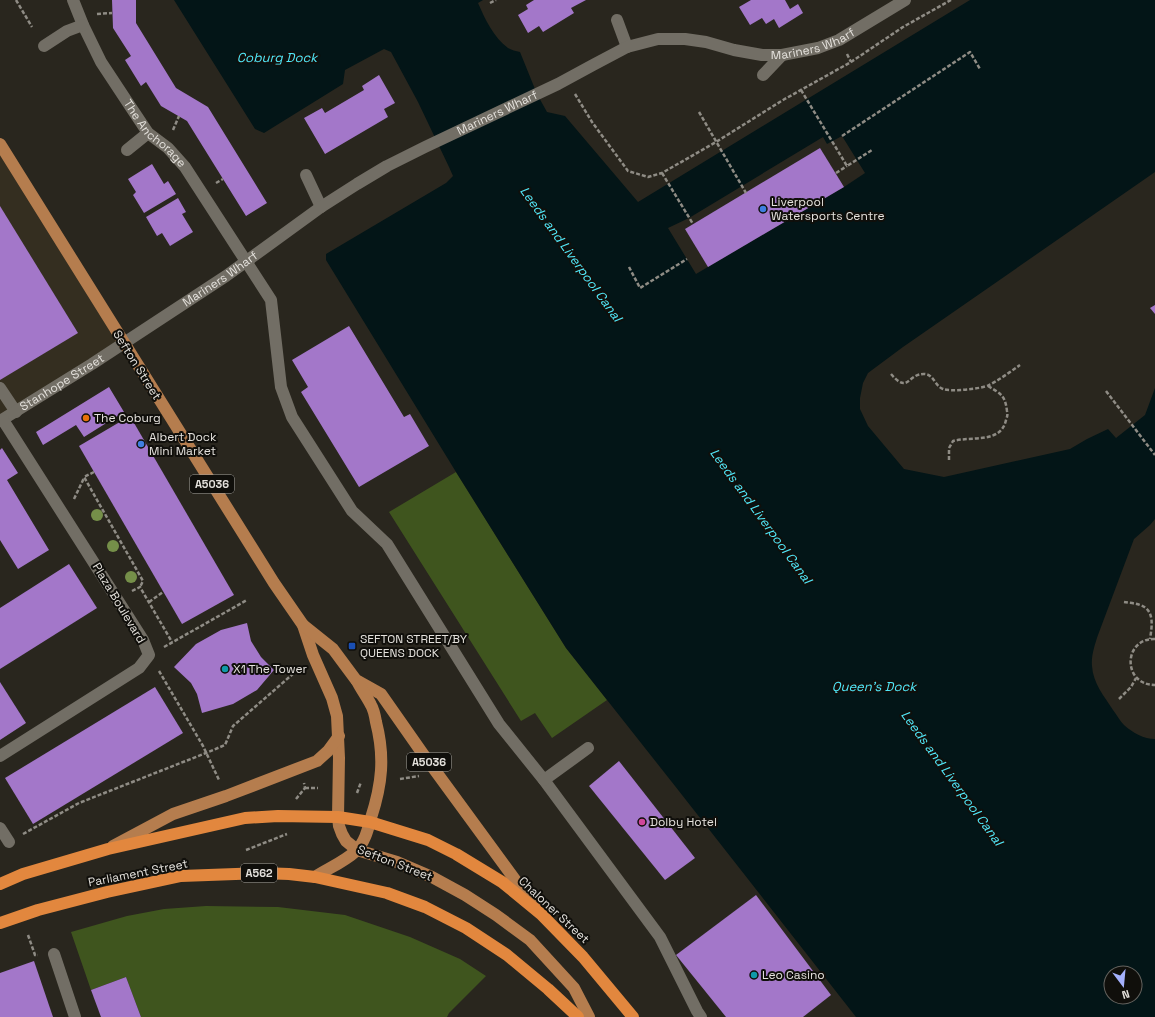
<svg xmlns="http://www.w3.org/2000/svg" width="1155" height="1017" viewBox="0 0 1155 1017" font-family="'Space Grotesk',sans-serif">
<rect width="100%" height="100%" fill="#29261e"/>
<!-- built -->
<path fill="#342e20" d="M 0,144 L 123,343 L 0,421 Z"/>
<!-- green -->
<g fill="#3f551e">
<path d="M 456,472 L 566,648 L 607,700 L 552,738 L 535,713 L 521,721 L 389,512 Z"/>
<path d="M 206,906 L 278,907 L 345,915 L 410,937 L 460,959 L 486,976 L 449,1013 L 447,1017 L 141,1017 L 126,977 L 91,990 L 71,932 L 127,916 L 164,909 Z"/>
</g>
<!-- water -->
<path fill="#031517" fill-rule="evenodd" d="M 174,0 L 483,0 L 478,3 C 485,19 494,38 508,48 C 511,50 516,51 520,52 L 537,94 L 547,112 L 565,116 L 638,202 L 970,0 L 1155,0 L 1155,172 L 903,347 L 868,373 L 863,383 L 860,398 L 860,409 L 868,426 L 904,469 L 944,477 L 1070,449 L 1087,439 L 1108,429 L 1116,438 L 1145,415 L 1155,388 L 1155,519 L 1150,525 L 1134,539 L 1098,635 C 1095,644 1091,656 1092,666 C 1093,683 1104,696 1113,710 C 1117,715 1120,721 1124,725 C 1133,733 1144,739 1155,739 L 1155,1017 L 856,1017 L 675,786 L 566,648 L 456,472 L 326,260 L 326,254 L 446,183 L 453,176 L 449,167 L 418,102 L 391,52 L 384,49 L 345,70 L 343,84 L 264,133 L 255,129 ZM 1111,973 L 1135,973 L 1135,997 L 1111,997 Z"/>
<!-- pier -->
<path fill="#29261e" d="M 842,136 L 865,173 L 844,187 L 696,274 L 668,228 L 689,218 L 823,137 L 827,144 Z"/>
<!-- building -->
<g fill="#a377c9">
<path d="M 112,0 L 136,0 L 136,23 L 176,88 L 208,107 L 267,203 L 246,216 L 187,121 L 161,106 L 146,82 L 141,86 L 125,60 L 131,56 L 113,28 Z"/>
<path d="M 534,0 L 586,0 L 571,8 L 574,13 L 543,32 L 539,26 L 528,33 L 518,15 L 528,9 L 526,5 Z"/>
<path d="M 751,0 L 785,0 L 790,9 L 798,4 L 803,13 L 779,28 L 774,19 L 766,24 L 762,18 L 750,25 L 739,7 Z"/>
<path d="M 379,75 L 395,103 L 384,109 L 388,117 L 325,154 L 304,118 L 322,108 L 325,113 L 364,90 L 362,86 Z"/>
<path d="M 820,148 L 844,187 L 708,267 L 685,229 Z"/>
<path d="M 152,164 L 164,184 L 168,181 L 176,194 L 144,213 L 133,195 L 136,192 L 128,179 Z"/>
<path d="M 178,198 L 186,212 L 182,214 L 193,232 L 170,246 L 162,233 L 157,236 L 146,217 Z"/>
<path d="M 0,206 L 78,333 L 0,380 Z"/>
<path d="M 1155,305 L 1155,314 L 1150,308 Z"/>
<path d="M 349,326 L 404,417 L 410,414 L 429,446 L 359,487 L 301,392 L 308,387 L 292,360 Z"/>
<path d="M 109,387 L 124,412 L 84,437 L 76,425 L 43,445 L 36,432 Z"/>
<path d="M 130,416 L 234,595 L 182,624 L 79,446 Z"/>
<path d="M 2,448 L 18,473 L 7,480 L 49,550 L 18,569 L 0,540 L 0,450 Z"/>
<path d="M 69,564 L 97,608 L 0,669 L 0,608 Z"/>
<path d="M 247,623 L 251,641 L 261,657 L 274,670 L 257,690 L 233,704 L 202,713 L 197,694 L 191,683 L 174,667 L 196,644 L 221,630 Z"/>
<path d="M 0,682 L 26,723 L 0,740 Z"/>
<path d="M 155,687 L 183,733 L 33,824 L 5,778 Z"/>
<path d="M 619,761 L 695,858 L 665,880 L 589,786 Z"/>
<path d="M 756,895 L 831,995 L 803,1017 L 726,1017 L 676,955 Z"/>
<path d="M 34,961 L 53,1017 L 0,1017 L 0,973 Z"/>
<path d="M 126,977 L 141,1017 L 101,1017 L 91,990 Z"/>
</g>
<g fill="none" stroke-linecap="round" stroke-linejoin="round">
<!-- path -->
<g stroke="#8f8c85" stroke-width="2.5" stroke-dasharray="4 2" stroke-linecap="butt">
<path d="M 16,0 L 32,27"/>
<path d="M 490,3 L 496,0"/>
<path d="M 97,14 L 112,13"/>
<path d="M 847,54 L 851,62"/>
<path d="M 801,90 L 847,166 L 872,150"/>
<path d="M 575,94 L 592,122 L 628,171 L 648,177 L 662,173 L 716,142 L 783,100 L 851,62 L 903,27 L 951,0"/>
<path d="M 699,112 L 746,193"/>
<path d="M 173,130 L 179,116"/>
<path d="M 842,136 L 970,52 L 980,69"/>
<path d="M 662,173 L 693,224"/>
<path d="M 836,173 L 847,166"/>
<path d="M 216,183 L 223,179"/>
<path d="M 629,267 L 640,288 L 687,259"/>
<path d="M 891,374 C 909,395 907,373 925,374 C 934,375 935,386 943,389 C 950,392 982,389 989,385 C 999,380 1010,372 1020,365"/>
<path d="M 1106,391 L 1155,455"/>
<path d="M 949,460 L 949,448 L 953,441 C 971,436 1001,444 1006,420 C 1007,417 1008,415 1007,411 C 1005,395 1001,394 988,386"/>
<path d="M 94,472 L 84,477 L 143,581 L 140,587"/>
<path d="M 74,499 L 84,478"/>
<path d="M 132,591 L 140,587 L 172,642"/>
<path d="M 149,602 L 163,592"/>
<path d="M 1124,602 C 1129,603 1135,603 1140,605 C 1155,610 1152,626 1150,639"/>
<path d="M 1155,639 C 1123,638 1122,685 1155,685"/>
<path d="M 164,647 L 247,600"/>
<path d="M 159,671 L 203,746 L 219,780"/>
<path d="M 1119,699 L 1131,687 L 1136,678"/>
<path d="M 400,779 L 419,776"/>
<path d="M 305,788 L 318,788"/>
<path d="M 357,793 L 361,782"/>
<path d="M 296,799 L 305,788 L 304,783"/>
<path d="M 23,834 L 79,803 L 206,753 L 225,745 L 233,726 L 294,673"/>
<path d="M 246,850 L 287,834"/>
<path d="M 28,935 L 35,955 L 38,955"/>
</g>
<!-- minor -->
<g stroke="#726e65" stroke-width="12">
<path id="s1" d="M 73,0 L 83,25 L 101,62 L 130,106 L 148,133 L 168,148 L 185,167 L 271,300 L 281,387 L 292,417 L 352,511 L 387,544 L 499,724 L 544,780 L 660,937 L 697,1011 L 701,1017"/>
<path d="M 617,20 L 627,47"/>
<path d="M 44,46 L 67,31 L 83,25"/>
<path d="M 763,75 L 782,55"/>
<path d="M 127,150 L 148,133"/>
<path d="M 306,175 L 321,207"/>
<path d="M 0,388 L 16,412"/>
<path id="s2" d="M 0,421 L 92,364 L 226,276 L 321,207 L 357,184 L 387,166 L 425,147 L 558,84 L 593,65 L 627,47 L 658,39 L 685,39 L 706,42 L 734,50 L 762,55 L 782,55 L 818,48 L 839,40 L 905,0"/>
<path d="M 0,756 L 139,668 L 149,655 L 143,640 L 3,420"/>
<path d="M 544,780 L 588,748"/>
<path d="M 0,828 L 9,842"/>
<path d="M 54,954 L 75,1017"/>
</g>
<!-- major -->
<g stroke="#b57d4e" stroke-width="12">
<path d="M 0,144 L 274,583 L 303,625 L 313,655 L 332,698 L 337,716 L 339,758 L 338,817 L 339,826 L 342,834 L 346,841 L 357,850 L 397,862 L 432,877 L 465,895 L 496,915 L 530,940 L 574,988 L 589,1017"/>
<path d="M 303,625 L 333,649 L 356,680 L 381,694 L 423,754 L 535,907"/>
<path d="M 113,846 L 173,814 L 226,796 L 317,761 L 328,751 L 339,736"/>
<path d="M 315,877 C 329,868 344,862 356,851 C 365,842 368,829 371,818 C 382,784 385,757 376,722 C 375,716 374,710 371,705 C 367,697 361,689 357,681"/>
</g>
<!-- highway -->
<g stroke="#e2873e" stroke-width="12">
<path d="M 0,884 L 23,874 L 108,849 L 245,818 L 278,816 L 338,817 L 370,822 L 428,840 L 456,854 L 502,882 L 541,914 L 583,957 L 633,1017"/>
<path d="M 0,923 L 38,910 L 107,892 L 181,876 L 261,873 L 289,874 L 315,877 L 387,893 L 425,907 L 466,928 L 507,955 L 548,989 L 578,1017"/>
</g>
</g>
<!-- trees -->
<g fill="#758f49">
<circle cx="97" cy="515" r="6"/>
<circle cx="113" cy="546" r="6"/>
<circle cx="131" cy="577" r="6"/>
</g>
<!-- markers -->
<g fill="#3f7fe0" stroke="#100f0b" stroke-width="1.5">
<circle cx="763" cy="209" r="4"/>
<circle cx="141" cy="444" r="4"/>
</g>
<circle fill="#e8710a" stroke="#100f0b" stroke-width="1.5" cx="86" cy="418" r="4"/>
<rect fill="#1a4fb4" stroke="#100f0b" stroke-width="1.5" x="348" y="642" width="8" height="8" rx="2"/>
<g fill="#0f9aa8" stroke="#100f0b" stroke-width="1.5">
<circle cx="225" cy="669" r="4"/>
<circle cx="754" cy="975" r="4"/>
</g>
<circle fill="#d1479c" stroke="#100f0b" stroke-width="1.5" cx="642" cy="822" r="4"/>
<g text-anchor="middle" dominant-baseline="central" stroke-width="4" stroke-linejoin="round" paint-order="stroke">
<!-- shield labels -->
<g fill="#100f0b" stroke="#a4a29d" stroke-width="1">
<rect x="190" y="475" width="44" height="18" rx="3"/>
<rect x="407" y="753" width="44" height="18" rx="3"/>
<rect x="241" y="864" width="36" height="18" rx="3"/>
</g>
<g font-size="11" font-weight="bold" fill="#e4e1dc">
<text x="212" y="484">A5036</text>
<text x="429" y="762">A5036</text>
<text x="259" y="873">A562</text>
</g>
<!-- street labels -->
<g font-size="12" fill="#e4e1dc" stroke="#100f0b">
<text stroke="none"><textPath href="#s2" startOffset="922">Mariners Wharf</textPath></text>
<text stroke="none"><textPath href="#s2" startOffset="586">Mariners Wharf</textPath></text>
<text stroke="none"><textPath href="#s1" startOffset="158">The Anchorage</textPath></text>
<text stroke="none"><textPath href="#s2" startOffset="262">Mariners Wharf</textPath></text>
<text transform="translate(137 365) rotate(58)">Sefton Street</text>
<text stroke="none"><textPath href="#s2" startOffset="73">Stanhope Street</textPath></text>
<text transform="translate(119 603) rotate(59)">Plaza Boulevard</text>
<text transform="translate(395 863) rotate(21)">Sefton Street</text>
<text transform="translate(138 873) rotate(-11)">Parliament Street</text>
<text transform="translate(554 910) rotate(43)">Chaloner Street</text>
</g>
<!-- poi labels -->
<g font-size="12" fill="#e4e1dc" stroke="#100f0b" text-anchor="start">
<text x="771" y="202">Liverpool<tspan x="771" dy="14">Watersports Centre</tspan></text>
<text x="94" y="418">The Coburg</text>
<text x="149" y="437">Albert Dock<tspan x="149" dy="14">Mini Market</tspan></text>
<text x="360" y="639">SEFTON STREET/BY<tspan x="360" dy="14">QUEENS DOCK</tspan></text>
<text x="233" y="669">X1 The Tower</text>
<text x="650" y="822">Dolby Hotel</text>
<text x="762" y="975">Leo Casino</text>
</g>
<!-- water labels -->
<g font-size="13" font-style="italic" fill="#51e8f9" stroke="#100f0b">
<text x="277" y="57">Coburg Dock</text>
<text transform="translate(571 254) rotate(54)">Leeds and Liverpool Canal</text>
<text transform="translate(761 516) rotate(54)">Leeds and Liverpool Canal</text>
<text x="874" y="686">Queen's Dock</text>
<text transform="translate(952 778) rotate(54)">Leeds and Liverpool Canal</text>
</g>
</g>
<!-- north arrow -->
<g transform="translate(1123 985) rotate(164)"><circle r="19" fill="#100f0b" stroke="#65635f"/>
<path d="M0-3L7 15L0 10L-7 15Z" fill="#a5b1fc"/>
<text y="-6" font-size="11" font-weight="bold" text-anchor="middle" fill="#e4e1dc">N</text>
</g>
</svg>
